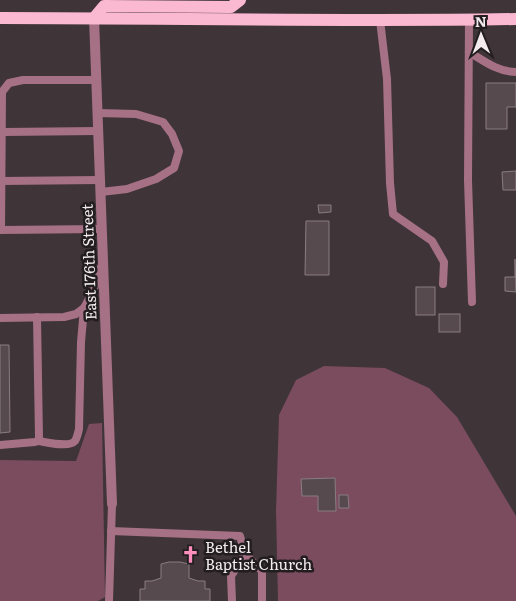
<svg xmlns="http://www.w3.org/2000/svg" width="516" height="601" viewBox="0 0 516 601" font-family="Literata,serif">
<rect width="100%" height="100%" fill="#3f3438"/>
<!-- green -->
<g fill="#7a4c5e">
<path d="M 324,366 L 385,368 L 429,388 L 457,417 L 516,516 L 516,601 L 278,601 L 276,510 L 279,415 L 296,380 Z"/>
<path d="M 102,423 L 105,597 L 98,601 L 0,601 L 0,460 L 76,461 L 89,424 Z"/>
</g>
<!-- building -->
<g fill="#564a4e" stroke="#8a7d82">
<path d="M 486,83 L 516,83 L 516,107 L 507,107 L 507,129 L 486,129 Z"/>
<path d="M 516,171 L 516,190 L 503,190 L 502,172 Z"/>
<path d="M 318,205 L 331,205 L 331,212 L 319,213 Z"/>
<path d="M 306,221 L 329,221 L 329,275 L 305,275 Z"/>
<path d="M 515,259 L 516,292 L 505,291 L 505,277 L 515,277 Z"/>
<rect x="416" y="287" width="19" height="28"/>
<rect x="439" y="314" width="21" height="18"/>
<path d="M 0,345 L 9,345 L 10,432 L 0,433 Z"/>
<path d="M 335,478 L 336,511 L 318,511 L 318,496 L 302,496 L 301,479 Z"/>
<path d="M 339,495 L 348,495 L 349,508 L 339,508 Z"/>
<path d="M 169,562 L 180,562 L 189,564 L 189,578 L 198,581 L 205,581 L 205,589 L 210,589 L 210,601 L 140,601 L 140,589 L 145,589 L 145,581 L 152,581 L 161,578 L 161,564 Z"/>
</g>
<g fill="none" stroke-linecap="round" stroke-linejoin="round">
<!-- lane -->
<g stroke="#a67185" stroke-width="8">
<path d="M 380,20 L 387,79 L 390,183 L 393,214 L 432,241 L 444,262 L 443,284"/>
<path d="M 469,20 L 468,180 L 472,302"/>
<path d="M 469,52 C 484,61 498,72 516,72"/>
<path d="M 98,113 L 136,114 L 163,122 L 172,134 L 179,151 L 174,168 L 156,179 L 127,189 L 101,192"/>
<path d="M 2,132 L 98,131"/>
<path d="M 1,181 L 100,180"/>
<path d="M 0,230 L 102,229"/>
<path d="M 1,230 L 2,92 L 9,83 L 23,80 L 97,80"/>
<path d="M 0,318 L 64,317 L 76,314 L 84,308 L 94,289 L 101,267"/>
<path d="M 38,441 C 46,442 69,448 75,441 C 77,438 78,433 79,429 L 81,342 L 84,308"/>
<path d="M 0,445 L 35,442 L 38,441 L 39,438 L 37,317"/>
<path d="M 111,531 L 240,536 L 245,554 L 262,571 L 262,601"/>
<path d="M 109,601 L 112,504"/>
<path d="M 232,601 L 231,576 L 245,554"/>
</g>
<!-- street -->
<path stroke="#a67185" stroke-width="10" d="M 94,18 L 112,504"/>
<!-- primary -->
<g stroke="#fbb8d1" stroke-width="12">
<path d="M 0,18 C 172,18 344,22 516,19"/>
<path d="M 94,18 L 104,6 L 231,7 L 240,0"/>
</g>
</g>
<!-- icons -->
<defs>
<symbol id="church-bare" viewBox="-9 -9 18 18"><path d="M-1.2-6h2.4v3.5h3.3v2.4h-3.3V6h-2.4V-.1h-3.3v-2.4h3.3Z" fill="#fe8ebc" stroke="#221d1f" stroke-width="2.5" paint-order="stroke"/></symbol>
</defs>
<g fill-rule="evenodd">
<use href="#church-bare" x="178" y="542" width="25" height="25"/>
</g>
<g text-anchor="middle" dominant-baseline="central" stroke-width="5" stroke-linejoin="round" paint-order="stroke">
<!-- street labels -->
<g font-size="15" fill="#f3ebee" stroke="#221d1f">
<text transform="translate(88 262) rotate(-92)">East 176th Street</text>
</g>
<!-- poi labels -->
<g font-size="15" fill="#f3ebee" stroke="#221d1f" text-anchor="start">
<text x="205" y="546">Bethel<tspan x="205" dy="17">Baptist Church</tspan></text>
</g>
</g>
<!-- north arrow -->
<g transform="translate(481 35) rotate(359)" stroke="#221d1f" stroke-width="4" paint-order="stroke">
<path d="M0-4L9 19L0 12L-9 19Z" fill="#f3ebee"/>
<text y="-8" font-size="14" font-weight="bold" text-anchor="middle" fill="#f3ebee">N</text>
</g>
</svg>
